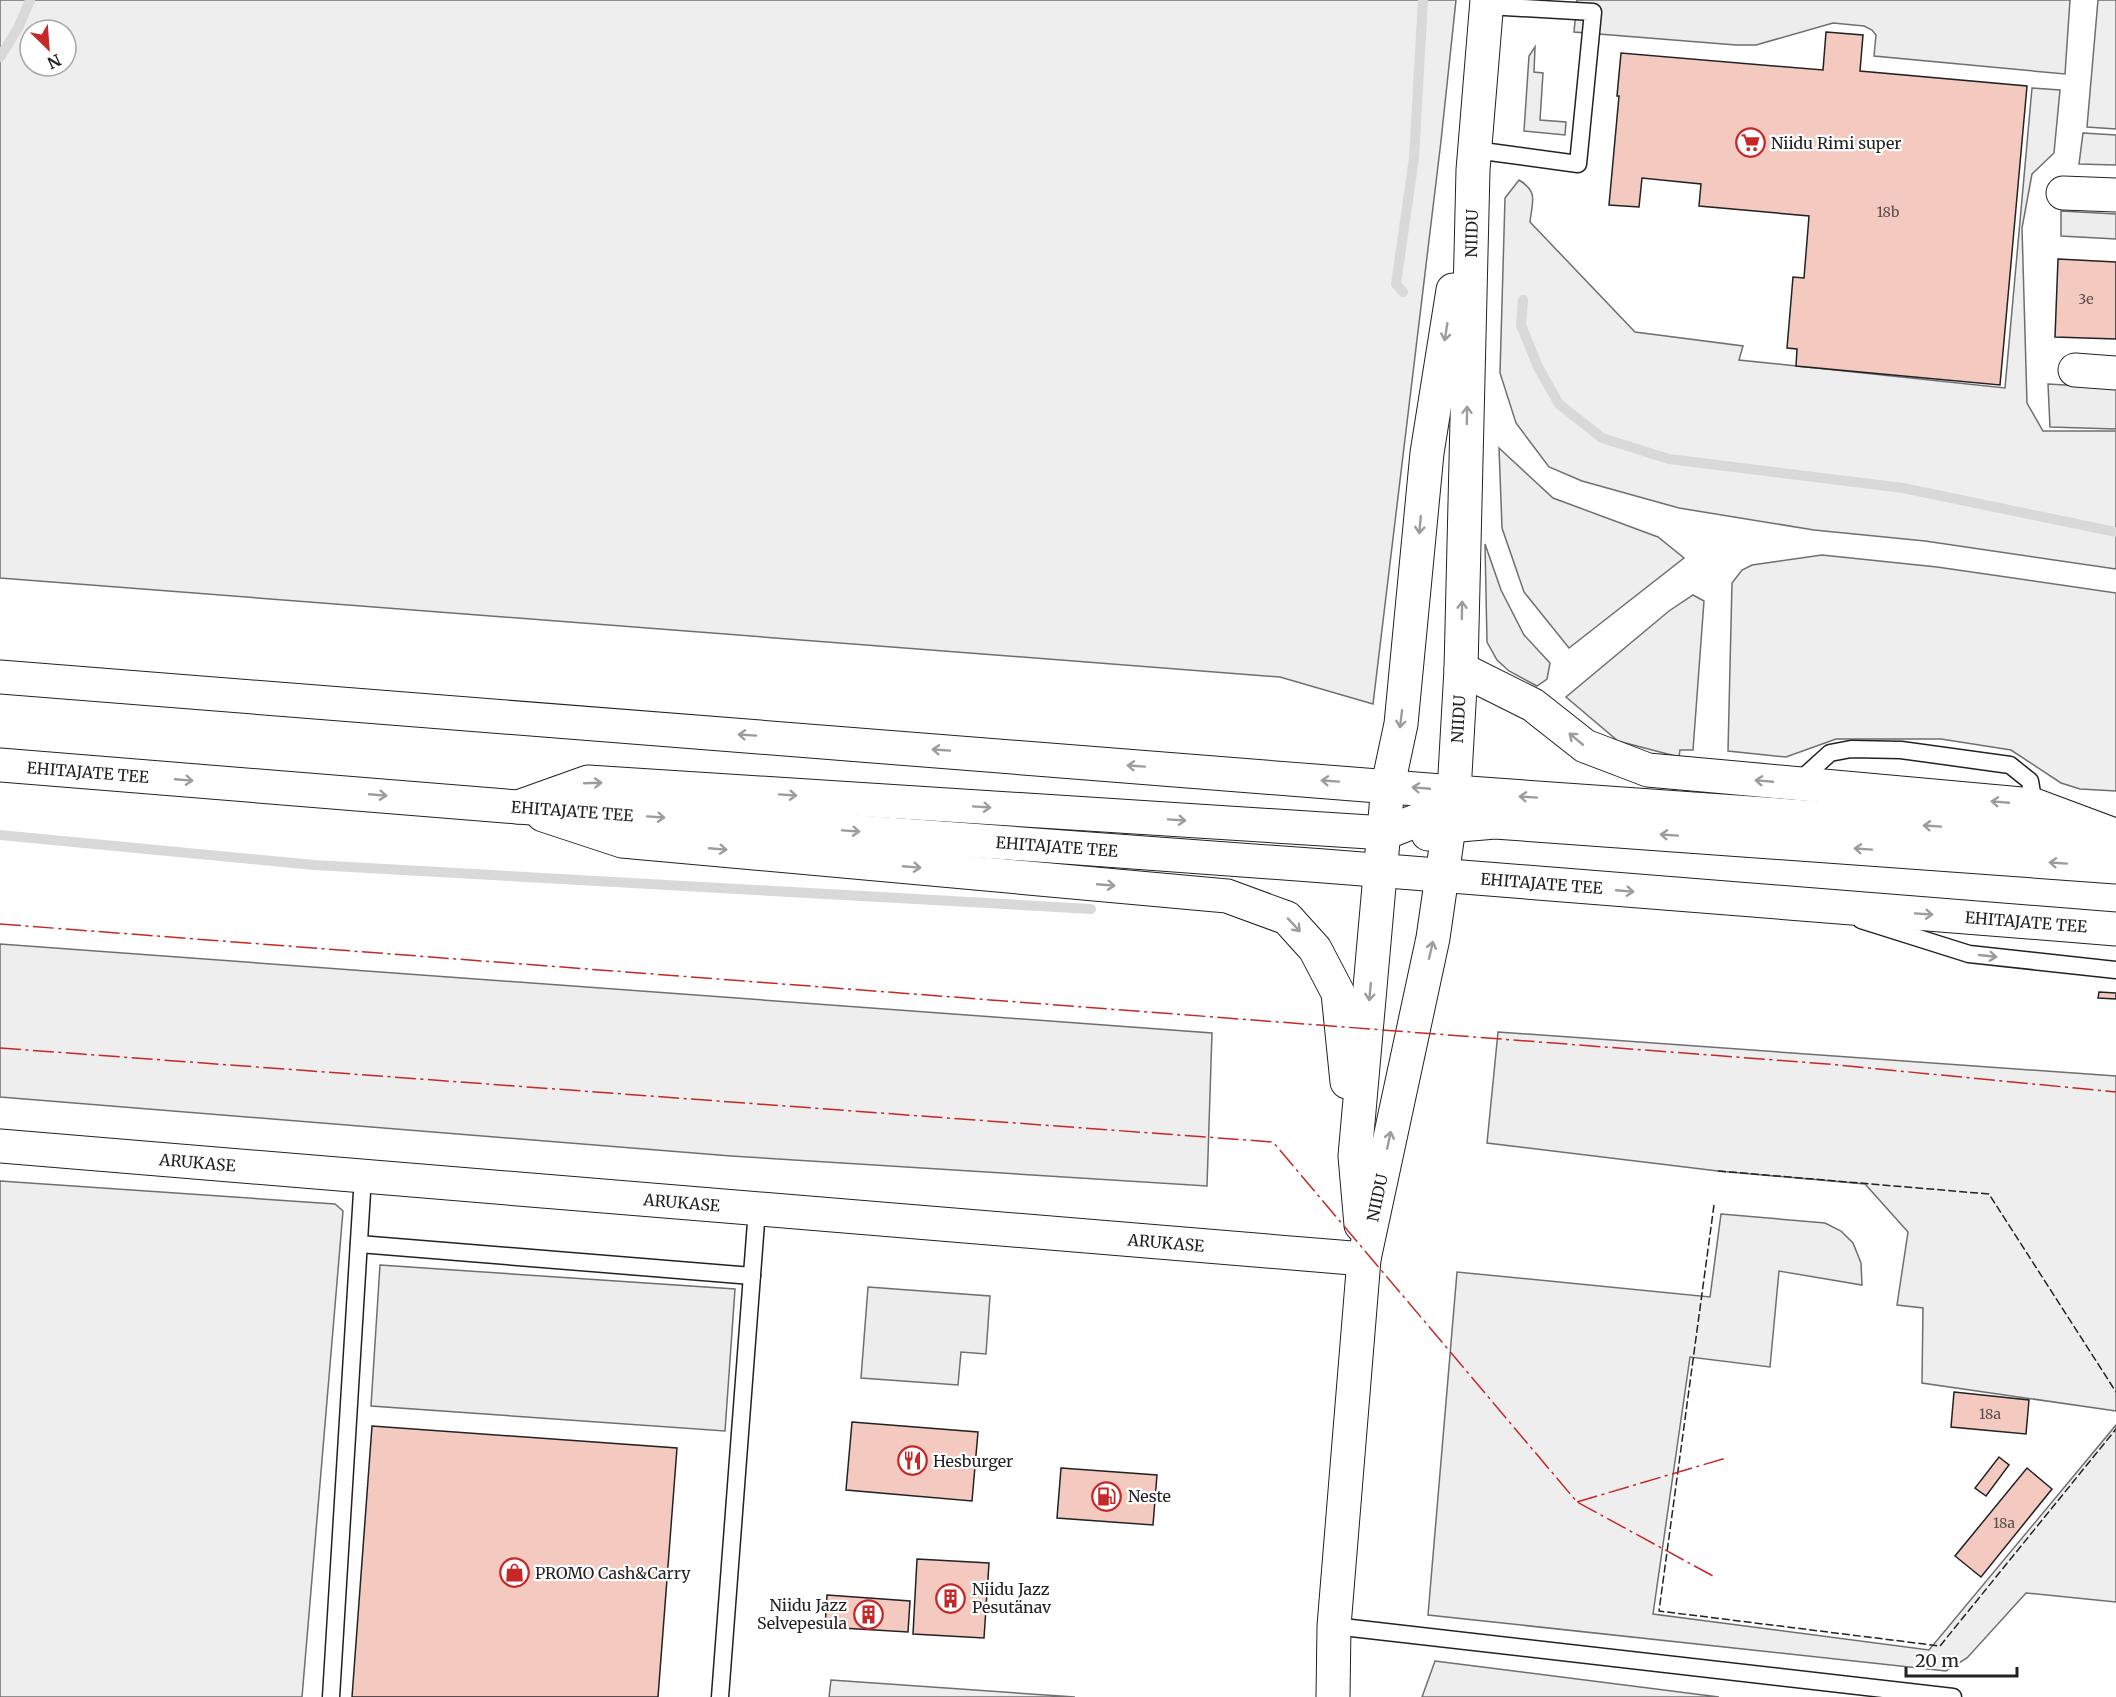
<svg xmlns="http://www.w3.org/2000/svg" width="2116" height="1697" viewBox="0 0 2116 1697" font-family="Merriweather,serif">
<rect width="100%" height="100%" fill="#fff"/>
<!-- green -->
<g fill="#eee" stroke="#6f6f6f" stroke-width="1.5" fill-rule="evenodd">
<path d="M 0,0 L 1456,0 L 1441,141 L 1373,704 L 1280,677 L 0,578 ZM 30,30 L 66,30 L 66,66 L 30,66 Z"/>
<path d="M 2098,0 L 2116,0 L 2116,129 L 2087,127 Z"/>
<path d="M 1535,47 L 1534,72 L 1543,73 L 1540,120 L 1566,122 L 1565,135 L 1524,131 L 1529,56 Z"/>
<path d="M 2032,88 L 2060,90 L 2054,153 L 2032,174 L 2022,228 L 2027,403 L 2043,431 L 2116,431 L 2116,569 L 1925,541 L 1814,530 L 1679,508 L 1582,481 L 1549,467 L 1516,423 L 1500,373 L 1505,198 L 1519,180 C 1539,192 1532,202 1530,222 L 1635,332 L 1743,346 L 1739,360 L 2005,388 Z"/>
<path d="M 2083,133 L 2116,135 L 2116,165 L 2079,164 Z"/>
<path d="M 1499,448 L 1553,498 L 1658,537 L 1684,558 L 1569,648 L 1524,592 L 1502,528 Z"/>
<path d="M 1485,544 L 1501,590 L 1524,635 L 1550,663 L 1547,679 L 1537,686 L 1509,671 L 1497,660 L 1487,642 Z"/>
<path d="M 1822,555 L 1937,567 L 2116,593 L 2116,791 L 2080,789 L 2061,783 L 2011,750 L 1941,739 L 1836,739 L 1786,757 L 1728,751 L 1732,583 L 1742,570 L 1752,565 Z"/>
<path d="M 1693,595 L 1704,601 L 1693,750 L 1680,750 L 1679,757 L 1618,741 L 1566,697 L 1669,611 Z"/>
<path d="M 0,944 L 1212,1033 L 1207,1186 L 731,1156 L 0,1097 Z"/>
<path d="M 1498,1032 L 2116,1076 L 2116,1411 L 1922,1383 L 1923,1308 L 1897,1305 L 1908,1232 L 1865,1184 L 1718,1171 L 1487,1143 Z"/>
<path d="M 0,1181 L 335,1204 L 343,1211 L 302,1697 L 0,1697 Z"/>
<path d="M 1721,1214 L 1825,1223 L 1841,1231 L 1853,1243 L 1861,1263 L 1862,1285 L 1779,1271 L 1770,1367 L 1690,1357 L 1653,1614 L 1929,1650 L 2116,1425 L 2116,1602 L 2026,1593 L 1967,1658 L 1946,1671 L 1428,1615 L 1457,1272 L 1710,1297 Z"/>
<path d="M 1435,1661 L 1719,1697 L 1422,1697 Z"/>
<path d="M 831,1680 L 1075,1697 L 829,1697 Z"/>
</g>
<!-- parking -->
<g fill="#ededed" stroke="#6f6f6f" stroke-width="1.5">
<path d="M 1577,0 L 2070,0 L 2065,74 L 1874,56 L 1876,35 L 1872,30 L 1864,26 L 1833,23 L 1756,45 L 1736,45 L 1574,32 Z"/>
<path d="M 2061,211 L 2116,214 L 2116,239 L 2061,236 Z"/>
<path d="M 2048,384 L 2116,388 L 2116,429 L 2050,427 Z"/>
<path d="M 380,1265 L 735,1289 L 725,1431 L 371,1406 Z"/>
<path d="M 868,1287 L 990,1296 L 986,1354 L 961,1352 L 958,1385 L 861,1378 Z"/>
</g>
<g fill="none" stroke-linecap="round" stroke-linejoin="round">
<!-- stream -->
<g stroke="#d9d9d9" stroke-width="10">
<path d="M 0,57 L 18,28 L 30,0"/>
<path d="M 1403,292 L 1396,284 L 1414,158 L 1423,0"/>
<path d="M 1523,300 L 1521,325 L 1538,367 L 1559,404 L 1602,438 L 1669,459 L 1903,488 L 2116,532"/>
<path d="M 0,835 L 314,865 L 1091,909"/>
</g>
</g>
<!-- building -->
<g fill="#f3c9c0" stroke="#222" stroke-width="1.5">
<path d="M 1826,32 L 1863,35 L 1860,71 L 2027,86 L 2000,385 L 1796,366 L 1797,349 L 1787,348 L 1793,277 L 1804,278 L 1809,216 L 1699,206 L 1701,184 L 1642,178 L 1639,207 L 1609,205 L 1619,96 L 1617,96 L 1621,53 L 1823,70 Z"/>
<path d="M 2058,259 L 2116,262 L 2116,339 L 2055,337 Z"/>
<path d="M 2099,992 L 2116,993 L 2116,999 L 2098,998 Z"/>
<path d="M 1954,1392 L 2029,1400 L 2026,1434 L 1951,1427 Z"/>
<path d="M 852,1422 L 978,1432 L 972,1501 L 846,1490 Z"/>
<path d="M 372,1426 L 677,1448 L 658,1697 L 352,1697 Z"/>
<path d="M 1999,1457 L 2009,1465 L 1986,1496 L 1975,1488 Z"/>
<path d="M 1061,1468 L 1157,1475 L 1153,1525 L 1057,1518 Z"/>
<path d="M 2027,1468 L 2052,1489 L 1981,1577 L 1955,1556 Z"/>
<path d="M 917,1559 L 989,1563 L 984,1638 L 913,1634 Z"/>
<path d="M 827,1595 L 910,1601 L 908,1632 L 825,1627 Z"/>
</g>
<g fill="none" stroke-linecap="round" stroke-linejoin="round">
<defs>
<g id="service">
<path d="M 1475,150 L 1578,164 L 1593,12 L 1487,6"/>
<path d="M 1798,782 L 1830,753 L 1851,749 L 1901,750 L 2010,765 L 2030,781 L 2034,805"/>
<path d="M 1861,920 L 1969,954 L 2116,970"/>
<path d="M 359,1244 L 752,1276"/>
<path d="M 1334,1626 L 1953,1697"/>
<path d="M 331,1697 L 363,1176"/>
<path d="M 720,1697 L 757,1209"/>
</g>
<g id="minor">
<path d="M 2063,193 L 2116,195"/>
<path d="M 2075,370 L 2116,373"/>
<path id="s1" d="M 0,1146 L 1364,1259"/>
</g>
<g id="tertiary">
<path d="M 1461,669 L 1533,705 L 1585,746 L 1648,770 L 2034,805 L 2112,834"/>
<path d="M 518,807 L 588,782 L 1385,833 L 1451,807"/>
<path d="M 543,815 L 622,841 L 1227,896 L 1287,918 L 1315,949 L 1338,993 L 1347,1082"/>
<path d="M 1428,834 L 1448,826 L 1495,822 L 2116,867"/>
<path d="M 1361,1225 L 1355,1156 L 1388,785 L 1401,724 L 1427,453 L 1453,290"/>
<path id="s2" d="M 1333,1697 L 1334,1626 L 1364,1259 L 1433,938 L 1454,792 L 1461,669 L 1473,170 L 1487,0"/>
</g>
<g id="trunk">
<path d="M 0,677 L 1454,792 L 2116,839"/>
<path id="s3" d="M 0,765 L 518,807 L 1324,866 L 2116,929"/>
</g>
</defs>
<!-- service casing -->
<use href="#service" stroke="#222" stroke-width="19"/>
<!-- minor casing -->
<use href="#minor" stroke="#222" stroke-width="35"/>
<!-- tertiary casing -->
<use href="#tertiary" stroke="#222" stroke-width="35"/>
<!-- trunk casing -->
<use href="#trunk" stroke="#222" stroke-width="35"/>
<!-- service -->
<use href="#service" stroke="#fff" stroke-width="16"/>
<!-- minor -->
<use href="#minor" stroke="#fff" stroke-width="33"/>
<!-- tertiary -->
<use href="#tertiary" stroke="#fff" stroke-width="33"/>
<!-- trunk -->
<use href="#trunk" stroke="#fff" stroke-width="33"/>
<!-- fence -->
<g stroke="#222" stroke-width="1.5" stroke-dasharray="8 3" stroke-linecap="butt">
<path d="M 1718,1171 L 1989,1194 L 2116,1392"/>
<path d="M 1714,1205 L 1659,1611 L 1940,1646 L 2116,1429"/>
</g>
<!-- power -->
<g stroke="#c62828" stroke-width="1.5" stroke-dasharray="21 4.5 3 4.5" stroke-linecap="butt">
<path d="M 0,924 L 1827,1064 L 2116,1092"/>
<path d="M 0,1048 L 1273,1142 L 1577,1502 L 1713,1576"/>
<path d="M 1577,1502 L 1726,1458"/>
</g>
</g>
<!-- one-way arrows -->
<defs><path id="oneway-shaft" d="M-6 0H5M1.5-3L5.5 0L1.5 3" fill="none" stroke-width="1.6" stroke-linecap="round" stroke-linejoin="round" transform="scale(1.5)"/></defs>
<g stroke="#9c9c9c">
<use href="#oneway-shaft" transform="translate(1446 332) rotate(99)"/>
<use href="#oneway-shaft" transform="translate(1467 415) rotate(-89)"/>
<use href="#oneway-shaft" transform="translate(1420 525) rotate(95)"/>
<use href="#oneway-shaft" transform="translate(1462 610) rotate(-89)"/>
<use href="#oneway-shaft" transform="translate(1401 719) rotate(97)"/>
<use href="#oneway-shaft" transform="translate(747 735) rotate(-176)"/>
<use href="#oneway-shaft" transform="translate(1576 739) rotate(-140)"/>
<use href="#oneway-shaft" transform="translate(941 750) rotate(-176)"/>
<use href="#oneway-shaft" transform="translate(1136 766) rotate(-176)"/>
<use href="#oneway-shaft" transform="translate(184 780) rotate(5)"/>
<use href="#oneway-shaft" transform="translate(1330 781) rotate(-176)"/>
<use href="#oneway-shaft" transform="translate(1764 781) rotate(-175)"/>
<use href="#oneway-shaft" transform="translate(593 783) rotate(-2)"/>
<use href="#oneway-shaft" transform="translate(1421 788) rotate(-175)"/>
<use href="#oneway-shaft" transform="translate(378 795) rotate(5)"/>
<use href="#oneway-shaft" transform="translate(788 795) rotate(4)"/>
<use href="#oneway-shaft" transform="translate(1528 797) rotate(-176)"/>
<use href="#oneway-shaft" transform="translate(2000 802) rotate(-175)"/>
<use href="#oneway-shaft" transform="translate(982 807) rotate(4)"/>
<use href="#oneway-shaft" transform="translate(656 817) rotate(4)"/>
<use href="#oneway-shaft" transform="translate(1177 820) rotate(4)"/>
<use href="#oneway-shaft" transform="translate(1932 826) rotate(-176)"/>
<use href="#oneway-shaft" transform="translate(851 831) rotate(4)"/>
<use href="#oneway-shaft" transform="translate(1669 835) rotate(-176)"/>
<use href="#oneway-shaft" transform="translate(718 849) rotate(5)"/>
<use href="#oneway-shaft" transform="translate(1863 849) rotate(-176)"/>
<use href="#oneway-shaft" transform="translate(2058 863) rotate(-176)"/>
<use href="#oneway-shaft" transform="translate(912 867) rotate(5)"/>
<use href="#oneway-shaft" transform="translate(1106 885) rotate(5)"/>
<use href="#oneway-shaft" transform="translate(1625 891) rotate(5)"/>
<use href="#oneway-shaft" transform="translate(1924 914) rotate(4)"/>
<use href="#oneway-shaft" transform="translate(1294 925) rotate(47)"/>
<use href="#oneway-shaft" transform="translate(1431 950) rotate(-77)"/>
<use href="#oneway-shaft" transform="translate(1988 956) rotate(6)"/>
<use href="#oneway-shaft" transform="translate(1370 992) rotate(95)"/>
<use href="#oneway-shaft" transform="translate(1389 1140) rotate(-78)"/>
</g>
<!-- icons -->
<defs>
<symbol id="supermarket-ring" viewBox="-11 -11 22 22"><circle r="9.5" fill="#fff" stroke="#c62828" stroke-width="1.5"/><path d="M-6-5.5h2.5l.6 2H6L4.5 2H-2.5L-4.4-4H-6ZM-1.5 3.2a1.3 1.3 0 1 0 .1 0ZM3 3.2a1.3 1.3 0 1 0 .1 0Z" fill="#c62828"/></symbol>
<symbol id="restaurant-ring" viewBox="-11 -11 22 22"><circle r="9.5" fill="#fff" stroke="#c62828" stroke-width="1.5"/><path d="M-5-6h1v4h1v-4h1v4h1v-4h1v5L-1.5 .5V6h-2V.5L-5-1ZM5-6V6H3V1.5H1.5Q1.5-4 5-6Z" fill="#c62828"/></symbol>
<symbol id="fuel-ring" viewBox="-11 -11 22 22"><circle r="9.5" fill="#fff" stroke="#c62828" stroke-width="1.5"/><path d="M-5.5-6h7V0h2V4h1.3V-2.5L3-4.5l.8-.8L6-3V5H2.5V1h-1V6h-7ZM-4.2-4.7v3.2H.2V-4.7Z" fill="#c62828"/></symbol>
<symbol id="shop-ring" viewBox="-11 -11 22 22"><circle r="9.5" fill="#fff" stroke="#c62828" stroke-width="1.5"/><path d="M-5-2.5h2.3a2.7 3.5 0 0 1 5.4 0H5L5.5 6h-11ZM-1.5-2.5h3a1.5 2.3 0 0 0-3 0Z" fill="#c62828"/></symbol>
<symbol id="building-ring" viewBox="-11 -11 22 22"><circle r="9.5" fill="#fff" stroke="#c62828" stroke-width="1.5"/><path d="M-4-6H4V6H1V3H-1V6H-4ZM-2.5-4.3h1.7v1.8h-1.7ZM.8-4.3h1.7v1.8H.8ZM-2.5-1h1.7V.8h-1.7ZM.8-1h1.7V.8H.8Z" fill="#c62828"/></symbol>
</defs>
<g fill-rule="evenodd">
<use href="#supermarket-ring" x="1734" y="126" width="33" height="33"/>
<use href="#restaurant-ring" x="896" y="1444" width="33" height="33"/>
<use href="#fuel-ring" x="1090" y="1480" width="33" height="33"/>
<use href="#shop-ring" x="498" y="1556" width="33" height="33"/>
<use href="#building-ring" x="934" y="1582" width="33" height="33"/>
<use href="#building-ring" x="852" y="1598" width="33" height="33"/>
</g>
<g text-anchor="middle" dominant-baseline="central" stroke-width="4.5" stroke-linejoin="round" paint-order="stroke">
<!-- number labels -->
<g font-size="14" fill="#564c4a">
<text x="1888" y="212">18b</text>
<text x="2086" y="299">3e</text>
<text x="1990" y="1414">18a</text>
<text x="2004" y="1523">18a</text>
</g>
<!-- poi labels -->
<g font-size="16" fill="#222" stroke="#fff" text-anchor="start">
<text x="1771" y="143">Niidu Rimi super</text>
<text x="933" y="1461">Hesburger</text>
<text x="1128" y="1496">Neste</text>
<text x="535" y="1573">PROMO Cash&amp;Carry</text>
<text x="972" y="1589">Niidu Jazz<tspan x="972" dy="18">Pesutänav</tspan></text>
<text x="847" y="1605" text-anchor="end">Niidu Jazz<tspan x="847" dy="18">Selvepesula</tspan></text>
</g>
<!-- street labels -->
<g font-size="16" fill="#222" stroke="#fff">
<text stroke="none"><textPath href="#s2" startOffset="1474">NIIDU</textPath></text>
<text stroke="none"><textPath href="#s2" startOffset="988">NIIDU</textPath></text>
<text stroke="none"><textPath href="#s3" startOffset="88">EHITAJATE TEE</textPath></text>
<text stroke="none"><textPath href="#s3" startOffset="574">EHITAJATE TEE</textPath></text>
<text stroke="none"><textPath href="#s3" startOffset="1060">EHITAJATE TEE</textPath></text>
<text stroke="none"><textPath href="#s3" startOffset="1546">EHITAJATE TEE</textPath></text>
<text stroke="none"><textPath href="#s3" startOffset="2032">EHITAJATE TEE</textPath></text>
<text stroke="none"><textPath href="#s1" startOffset="198">ARUKASE</textPath></text>
<text stroke="none"><textPath href="#s2" startOffset="502">NIIDU</textPath></text>
<text stroke="none"><textPath href="#s1" startOffset="684">ARUKASE</textPath></text>
<text stroke="none"><textPath href="#s1" startOffset="1170">ARUKASE</textPath></text>
</g>
</g>
<!-- north arrow -->
<g transform="translate(48 48) rotate(155)"><circle r="28" fill="#ffffff" stroke="#a7a7a7" stroke-width="1.5"/>
<path d="M0-4.5L10 22L0 15L-10 22Z" fill="#c62828"/>
<text y="-9" font-size="16" font-weight="bold" text-anchor="middle" fill="#222222">N</text>
</g>
<!-- scale -->
<path d="M1906 1667v9h111v-9" fill="none" stroke="#222222" stroke-width="3"/>
<text x="1915" y="1667" font-size="18" fill="#222222" stroke="#ffffff" stroke-width="4.5" paint-order="stroke">20 m</text>
</svg>
